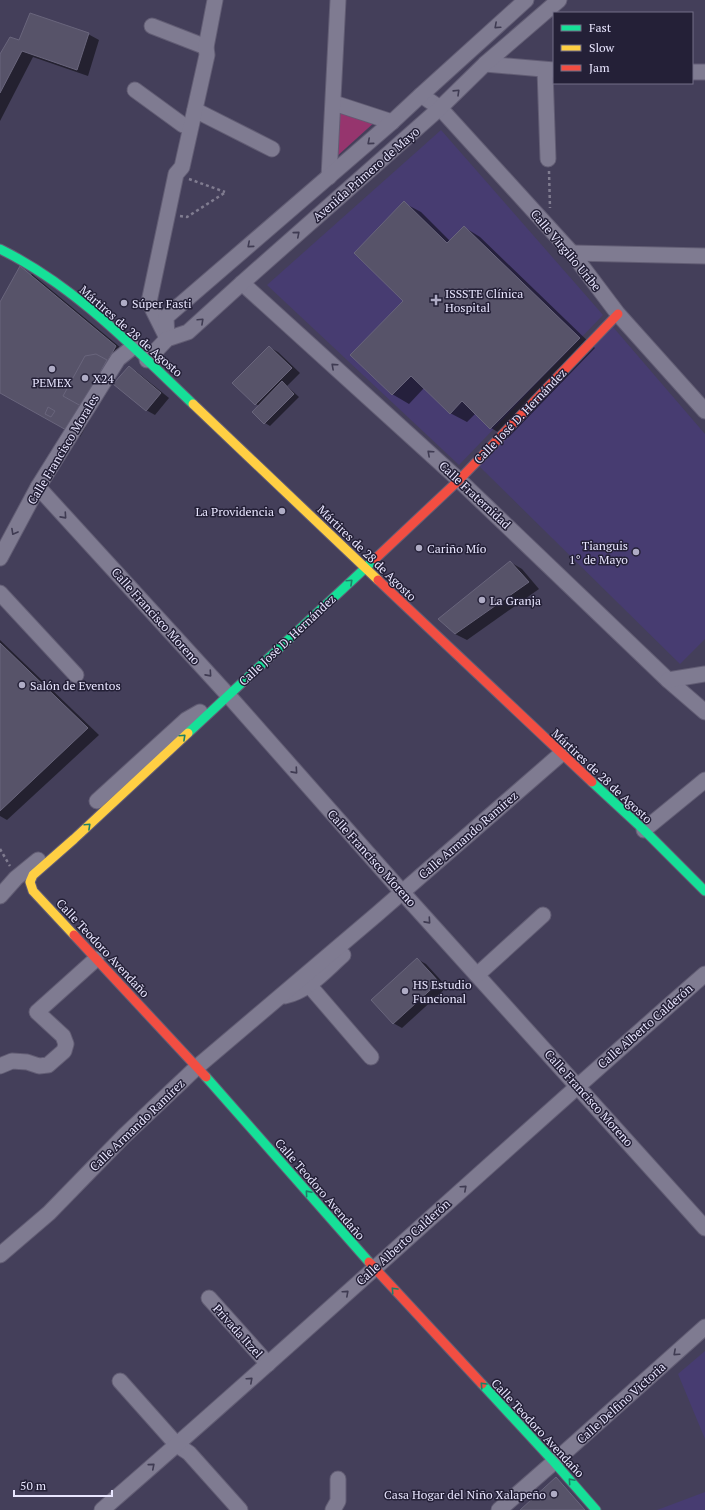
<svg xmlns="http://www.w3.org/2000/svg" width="705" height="1510" viewBox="0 0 705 1510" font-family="'PT Serif',serif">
<rect width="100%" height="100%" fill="#443f5a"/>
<!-- built -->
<g fill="#473c71">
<path d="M 441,130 L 603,315 L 459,465 L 267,285 Z"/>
<path d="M 613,327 L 705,434 L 705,639 L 680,664 L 479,466 Z"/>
<path d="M 705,1351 L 705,1439 L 678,1374 Z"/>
<path d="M 705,1492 L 705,1510 L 657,1510 Z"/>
</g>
<!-- green -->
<path fill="#96356e" d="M 339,101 L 377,120 L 335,158 Z"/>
<!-- shadow -->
<g fill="#0007">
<path d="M 88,34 L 99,40 L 88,76 L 33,57 L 0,121 L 0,55 L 20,42 Z"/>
<path d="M 404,203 L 421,212 L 450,241 L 464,227 L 480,237 L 595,348 L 508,438 L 491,428 L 476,413 L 467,422 L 450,413 L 424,388 L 409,404 L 392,394 L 405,301 Z"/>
<path d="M 32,274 L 127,353 L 80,437 L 0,391 L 0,304 Z"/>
<path d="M 269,347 L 278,352 L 300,373 L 287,386 L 299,397 L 270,426 L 265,423 L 253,412 L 259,406 L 256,404 Z"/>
<path d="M 129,367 L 137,372 L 169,398 L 155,415 L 146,410 Z"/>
<path d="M 510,562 L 522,569 L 539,589 L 467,640 L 455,634 Z"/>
<path d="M 0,640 L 99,735 L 7,820 L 0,816 Z"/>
<path d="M 417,959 L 426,964 L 447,987 L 402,1028 L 393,1023 Z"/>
</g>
<!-- building -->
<g fill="#575369" stroke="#69657c">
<path d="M 30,13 L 89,33 L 77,70 L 22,51 L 0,93 L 0,54 L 10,37 L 19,40 Z"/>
<path d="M 404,201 L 447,243 L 464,226 L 580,338 L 490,429 L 462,401 L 450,414 L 411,376 L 392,395 L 350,355 L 403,301 L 354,253 Z"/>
<path d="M 20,266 L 116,346 L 68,431 L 0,393 L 0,302 Z"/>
<path d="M 269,346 L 292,368 L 255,405 L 232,383 Z"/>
<path d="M 96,354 L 107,360 L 81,406 L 63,396 L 85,356 Z"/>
<path d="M 129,366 L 161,393 L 146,411 L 113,384 Z"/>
<path d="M 282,381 L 294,394 L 264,424 L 252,412 Z"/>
<path d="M 48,407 L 55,411 L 51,417 L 45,414 Z"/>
<path d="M 510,561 L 529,582 L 455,634 L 438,619 Z"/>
<path d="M 0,643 L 88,728 L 0,811 Z"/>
<path d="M 417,958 L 439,982 L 393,1024 L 371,1000 Z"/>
<path d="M 556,1477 L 585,1510 L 520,1510 Z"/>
</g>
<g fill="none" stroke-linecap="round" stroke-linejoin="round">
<defs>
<g id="street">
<path d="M 152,26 L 206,47"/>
<path d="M 485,64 L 554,70"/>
<path d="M 545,70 L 548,159"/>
<path d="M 692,72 L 705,72"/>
<path d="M 135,90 L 183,125"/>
<path d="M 421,95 L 440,108 L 572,253 L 618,314 L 705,411"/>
<path d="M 334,103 L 392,122"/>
<path d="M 195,110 L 272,149"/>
<path d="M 329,177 L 338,0"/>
<path d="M 572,253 L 705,256"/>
<path d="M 242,283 L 459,480 L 668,680 L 705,712"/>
<path d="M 165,334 L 149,302 L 176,174 L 182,167 L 207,55 L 206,47 L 215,0"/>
<path d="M 167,339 L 166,317 L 392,122 L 421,95 L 526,0"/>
<path d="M 147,360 L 167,339 L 188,332 L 242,283 L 440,108 L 485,64 L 559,0"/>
<path d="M 38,487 L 228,695 L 402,892 L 705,1228"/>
<path d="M 0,558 L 38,487 L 118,359 L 133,347"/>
<path d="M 0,593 L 76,675"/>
<path d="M 668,680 L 705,674"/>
<path d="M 97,801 L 186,720 L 200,712"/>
<path d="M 644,830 L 705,780"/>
<path d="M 0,896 L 16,878 L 38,860"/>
<path d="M 477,975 L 543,915"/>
<path d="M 309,985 L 371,1057"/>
<path d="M 285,996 C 308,991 325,971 343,955"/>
<path d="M 0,1066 L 12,1061 L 27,1062 L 39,1066 L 48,1065 L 64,1051 L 66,1044 L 63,1036 L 37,1012 L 96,959"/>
<path d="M 0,1255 L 49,1213 L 124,1136 L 197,1067 L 376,915 L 561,754"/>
<path d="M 209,1298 L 268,1364"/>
<path d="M 120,1381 L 177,1445 L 189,1453 L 240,1510"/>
<path d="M 102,1510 C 305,1334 502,1151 705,974"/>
<path d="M 333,1510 L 338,1501 L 338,1479"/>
<path d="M 499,1510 L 554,1462 L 705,1327"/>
</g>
<g id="fast">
<path d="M 0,249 C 75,286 133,347 193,404"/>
<path d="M 188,733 L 375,559"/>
<path d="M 592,782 L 644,830 L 705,891"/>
<path d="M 206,1077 L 369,1262"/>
<path d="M 482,1384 L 554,1462 L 596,1510"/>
</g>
<g id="slow">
<path d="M 193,404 L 378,580"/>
<path d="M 74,935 L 33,891 L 30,882 L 33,875 L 74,839 L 188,733"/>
</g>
<g id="jam">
<path d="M 375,559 L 459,480 L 618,314"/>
<path d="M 378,580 L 592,782"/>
<path d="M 74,935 L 206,1077"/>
<path d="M 369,1262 L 482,1384"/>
</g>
</defs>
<!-- street casing -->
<use href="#street" stroke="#625d74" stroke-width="17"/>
<!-- fast casing -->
<use href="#fast" stroke="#625d74" stroke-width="11"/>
<!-- slow casing -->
<use href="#slow" stroke="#625d74" stroke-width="11"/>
<!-- jam casing -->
<use href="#jam" stroke="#625d74" stroke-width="11"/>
<!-- path -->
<g stroke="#807c90" stroke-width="2.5" stroke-dasharray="3 3" stroke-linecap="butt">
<path d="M 549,171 L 550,208"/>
<path d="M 189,179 L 225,192"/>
<path d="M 180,216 L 187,217 L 226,192"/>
<path d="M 0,849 L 10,866"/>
</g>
<!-- street -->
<use href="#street" stroke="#7f7b91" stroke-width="15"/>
<!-- fast -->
<use href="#fast" stroke="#16e098" stroke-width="9"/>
<!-- slow -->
<use href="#slow" stroke="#ffcf43" stroke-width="9"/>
<!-- jam -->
<use href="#jam" stroke="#f24e42" stroke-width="9"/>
</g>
<!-- one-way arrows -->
<defs><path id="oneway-chevron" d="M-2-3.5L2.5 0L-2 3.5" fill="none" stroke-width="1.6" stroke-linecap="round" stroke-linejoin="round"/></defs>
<g stroke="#3f3b52">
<use href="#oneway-chevron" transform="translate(497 26) rotate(138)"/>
<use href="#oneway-chevron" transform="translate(457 92) rotate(-44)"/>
<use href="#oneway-chevron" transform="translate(370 142) rotate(139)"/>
<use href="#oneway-chevron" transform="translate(297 234) rotate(-41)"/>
<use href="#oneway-chevron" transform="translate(250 245) rotate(139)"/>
<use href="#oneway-chevron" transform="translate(201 321) rotate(-43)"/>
<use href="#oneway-chevron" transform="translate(334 366) rotate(-138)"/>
<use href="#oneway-chevron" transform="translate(430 453) rotate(-138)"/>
<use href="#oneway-chevron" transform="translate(64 516) rotate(48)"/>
<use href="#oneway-chevron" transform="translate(14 532) rotate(119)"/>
<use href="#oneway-chevron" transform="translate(209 674) rotate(48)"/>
<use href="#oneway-chevron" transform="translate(295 771) rotate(48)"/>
<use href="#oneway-chevron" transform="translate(428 921) rotate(48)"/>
<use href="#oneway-chevron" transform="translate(464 1188) rotate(-42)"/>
<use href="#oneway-chevron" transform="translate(346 1293) rotate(-42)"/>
<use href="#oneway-chevron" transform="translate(676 1353) rotate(138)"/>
<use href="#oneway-chevron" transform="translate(250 1380) rotate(-42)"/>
<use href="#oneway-chevron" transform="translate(152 1466) rotate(-41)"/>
</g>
<g stroke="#1d8068">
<use href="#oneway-chevron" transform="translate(350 582) rotate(-43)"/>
<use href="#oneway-chevron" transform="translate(183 737) rotate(-43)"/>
<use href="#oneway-chevron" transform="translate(88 826) rotate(-43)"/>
<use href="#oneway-chevron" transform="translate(308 1193) rotate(-131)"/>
<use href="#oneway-chevron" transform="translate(394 1290) rotate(-133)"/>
<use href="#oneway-chevron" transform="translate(483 1385) rotate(-133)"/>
<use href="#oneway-chevron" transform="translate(571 1481) rotate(-131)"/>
</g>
<!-- markers -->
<g fill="#afacc5" stroke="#242037" stroke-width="1.5">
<path d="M434 294h4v4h4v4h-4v4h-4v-4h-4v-4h4z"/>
<circle cx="124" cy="303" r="4"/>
<circle cx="52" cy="369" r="4"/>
<circle cx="85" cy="378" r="4"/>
<circle cx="282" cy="511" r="4"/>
<circle cx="419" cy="548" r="4"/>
<circle cx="636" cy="552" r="4"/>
<circle cx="482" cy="600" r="4"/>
<circle cx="22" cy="685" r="4"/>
<circle cx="405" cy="991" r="4"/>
<circle cx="554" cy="1494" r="4"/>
</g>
<g text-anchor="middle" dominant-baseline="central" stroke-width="3" stroke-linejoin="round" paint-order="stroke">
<!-- street labels -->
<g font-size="12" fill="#e9e6ff" stroke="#242037">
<text transform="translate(366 174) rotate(-41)">Avenida Primero de Mayo</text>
<text transform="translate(566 250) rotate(50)">Calle Virgilio Uribe</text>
<text transform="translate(131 331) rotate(41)">Mártires de 28 de Agosto</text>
<text transform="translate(520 416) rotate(-46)">Calle José D. Hernández</text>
<text transform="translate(63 449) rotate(-59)">Calle Francisco Morales</text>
<text transform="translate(475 495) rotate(43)">Calle Fraternidad</text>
<text transform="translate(367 553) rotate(44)">Mártires de 28 de Agosto</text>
<text transform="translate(156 616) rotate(48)">Calle Francisco Moreno</text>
<text transform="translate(287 640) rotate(-43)">Calle José D. Hernández</text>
<text transform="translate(602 776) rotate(43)">Mártires de 28 de Agosto</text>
<text transform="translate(468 835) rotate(-41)">Calle Armando Ramírez</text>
<text transform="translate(372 858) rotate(48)">Calle Francisco Moreno</text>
<text transform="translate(103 948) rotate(47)">Calle Teodoro Avendaño</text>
<text transform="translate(645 1026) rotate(-41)">Calle Alberto Calderón</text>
<text transform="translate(589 1098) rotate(48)">Calle Francisco Moreno</text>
<text transform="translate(137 1125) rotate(-44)">Calle Armando Ramírez</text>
<text transform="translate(320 1189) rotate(49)">Calle Teodoro Avendaño</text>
<text transform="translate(403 1242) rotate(-42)">Calle Alberto Calderón</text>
<text transform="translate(238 1331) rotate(48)">Privada Itzel</text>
<text transform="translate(621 1403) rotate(-42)">Calle Delfino Victoria</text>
<text transform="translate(538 1428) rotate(47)">Calle Teodoro Avendaño</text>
</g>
<!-- poi labels -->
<g font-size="12" fill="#e9e6ff" stroke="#242037" text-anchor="start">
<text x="445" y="293">ISSSTE Clínica<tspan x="445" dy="14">Hospital</tspan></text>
<text x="132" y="303">Súper Fasti</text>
<text x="93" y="378">X24</text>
<text x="52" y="382" text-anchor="middle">PEMEX</text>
<text x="274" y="511" text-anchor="end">La Providencia</text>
<text x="628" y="545" text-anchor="end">Tianguis<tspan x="628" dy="14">1° de Mayo</tspan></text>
<text x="427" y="548">Cariño Mío</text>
<text x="490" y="600">La Granja</text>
<text x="30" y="685">Salón de Eventos</text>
<text x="413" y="984">HS Estudio<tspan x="413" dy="14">Funcional</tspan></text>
<text x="546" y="1494" text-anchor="end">Casa Hogar del Niño Xalapeño</text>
</g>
</g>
<!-- legend -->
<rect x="553" y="12" width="140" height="72" fill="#242037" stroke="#736f87"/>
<rect x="561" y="25" width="20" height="6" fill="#16e098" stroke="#736f87"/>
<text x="589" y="32" font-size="12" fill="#e9e6ff">Fast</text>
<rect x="561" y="45" width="20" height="6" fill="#ffcf43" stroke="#736f87"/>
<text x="589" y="52" font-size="12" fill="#e9e6ff">Slow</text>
<rect x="561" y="65" width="20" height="6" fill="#f24e42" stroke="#736f87"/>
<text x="589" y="72" font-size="12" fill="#e9e6ff">Jam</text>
<!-- scale -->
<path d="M14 1490v6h98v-6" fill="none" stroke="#e9e6ff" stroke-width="2"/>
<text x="20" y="1490" font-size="12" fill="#e9e6ff" stroke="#242037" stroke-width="3" paint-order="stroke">50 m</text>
</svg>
